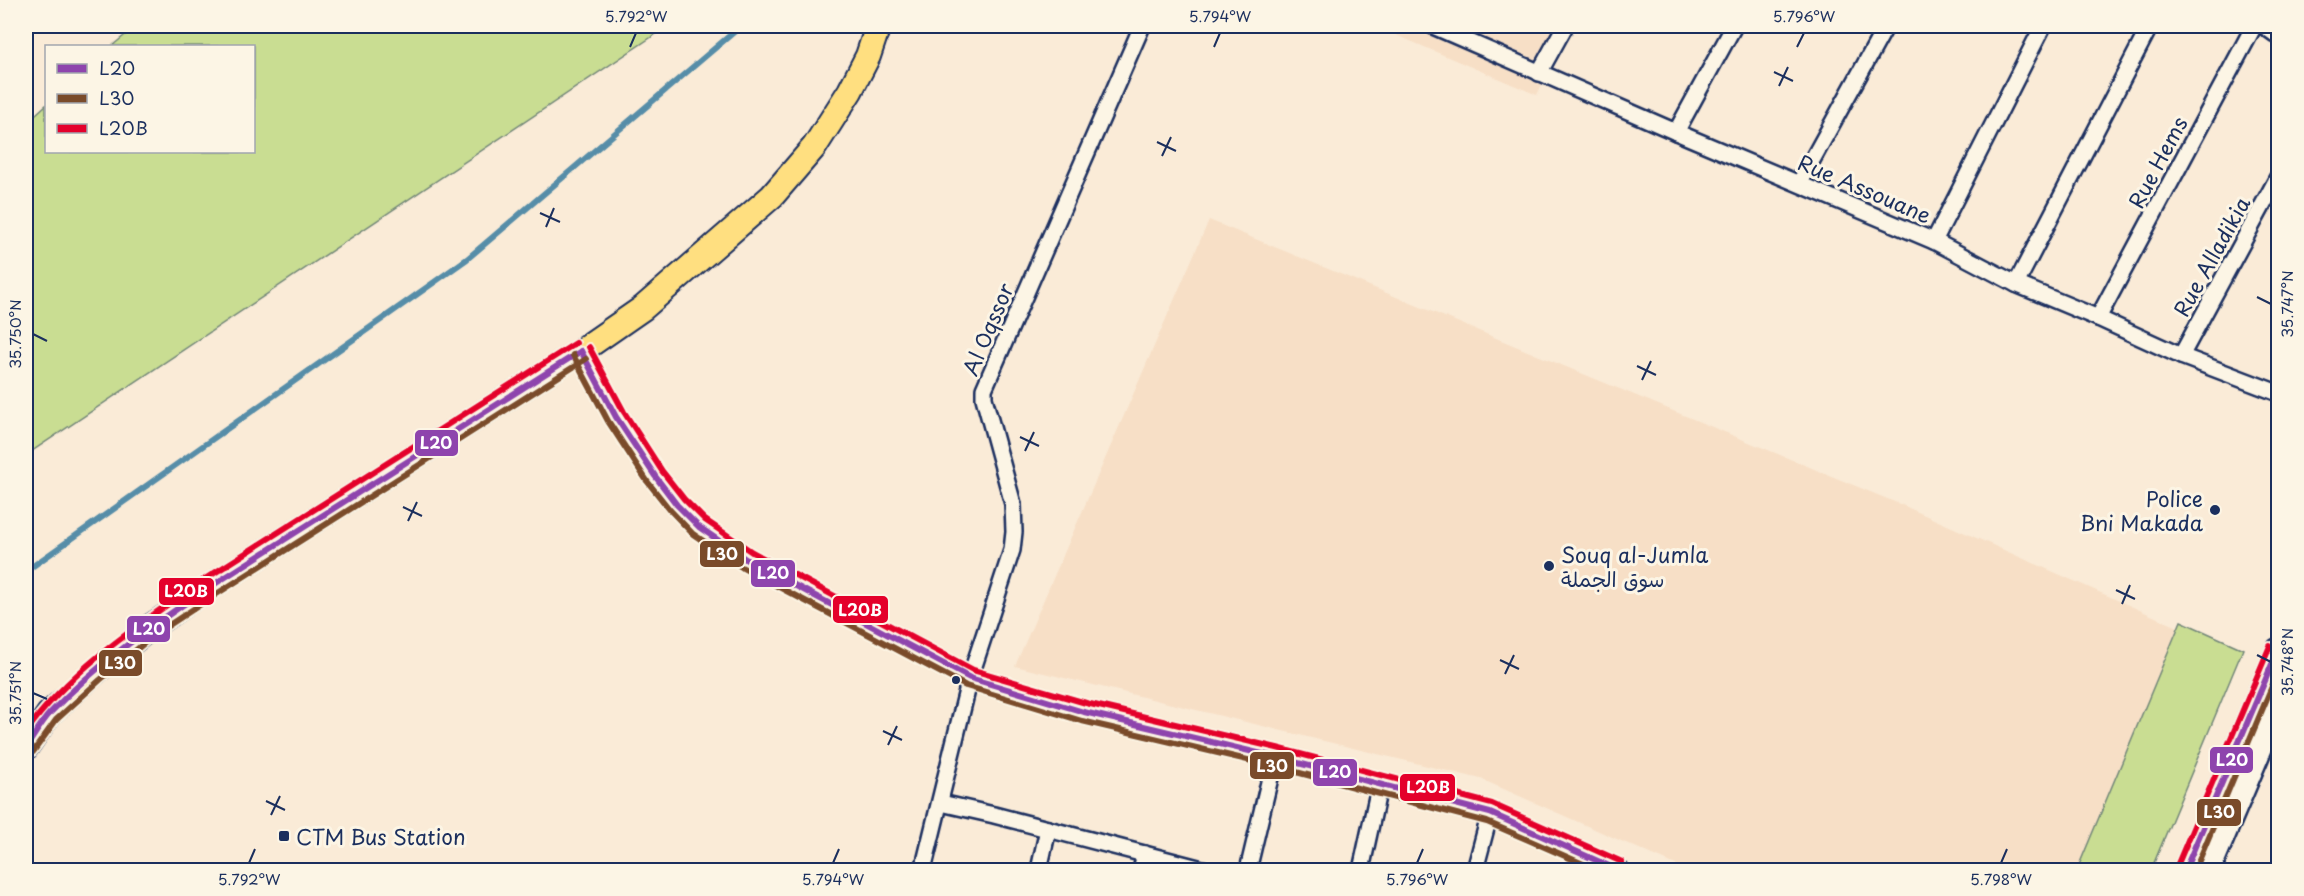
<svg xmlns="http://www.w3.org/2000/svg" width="2304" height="896" viewBox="0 0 2304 896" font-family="'Playpen Sans','Playpen Sans Arabic',sans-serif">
<rect width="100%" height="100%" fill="#faebd7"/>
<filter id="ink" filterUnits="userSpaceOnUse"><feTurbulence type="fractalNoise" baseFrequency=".0167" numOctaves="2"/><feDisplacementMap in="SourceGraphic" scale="12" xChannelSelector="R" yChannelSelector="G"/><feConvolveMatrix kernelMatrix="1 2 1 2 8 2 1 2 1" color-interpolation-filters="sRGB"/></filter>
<g filter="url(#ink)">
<!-- built -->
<g fill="#f7dfc6">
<path d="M 1375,26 L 1570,26 L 1537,95 Z"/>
<path d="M 1209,220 L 1902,505 L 2178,627 L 2077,870 L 1687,870 L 1481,779 L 1015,666 Z"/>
</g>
<!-- green -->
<g fill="#c9dd92" stroke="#728678" stroke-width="1.5">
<path d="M 136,26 L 668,26 L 26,455 L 26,123 L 46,105 L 46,152 L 254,152 L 254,46 L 112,46 Z"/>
<path d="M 2181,621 L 2243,649 L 2151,870 L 2077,870 Z"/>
</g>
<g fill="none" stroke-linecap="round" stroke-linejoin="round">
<!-- stream -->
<path stroke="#568da8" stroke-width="6" d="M 26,571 L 467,259 L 741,26"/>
<defs>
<g id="minor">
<path d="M 1433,26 L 1676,132 L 1934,241 L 2016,284 L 2098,318 L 2181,356 L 2278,393"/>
<path d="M 2264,26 L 2278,36"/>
<path d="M 1539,73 L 1565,26"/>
<path d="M 1676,132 L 1734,26"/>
<path d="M 1800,182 L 1886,26"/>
<path d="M 1934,241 L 2043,26"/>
<path d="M 2016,284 L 2150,26"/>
<path d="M 2098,318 L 2254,26"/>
<path d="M 2181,356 L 2278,177"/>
<path d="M 941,803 L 994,815 L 1206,870"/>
<path d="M 923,870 L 970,678 L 1012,550 L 1014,532 L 1013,504 L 984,398 L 984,389 L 1142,26"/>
<path d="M 1039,870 L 1048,829"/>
<path d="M 1141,870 L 1145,854"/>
<path d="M 1248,870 L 1275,757"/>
<path d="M 1361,870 L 1380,783"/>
<path d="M 1475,870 L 1490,813"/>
</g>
<path id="tertiary" d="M 581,351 L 616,417 L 655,476 L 677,505 L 699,527 L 747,560 L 970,678 L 1084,712 L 1275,757 L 1490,813 L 1618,870"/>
<g id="secondary">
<path d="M 2185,870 L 2278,650"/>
<path d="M 2209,870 L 2278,707"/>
</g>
<path id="primary" d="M 26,747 L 49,714 L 94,673 L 149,628 L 199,594 L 581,351 L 643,308 L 772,196 L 815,146 L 850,91 L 868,56 L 878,26"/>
</defs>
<!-- minor casing -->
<use href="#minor" stroke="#1b2f5e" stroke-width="20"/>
<!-- tertiary casing -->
<use href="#tertiary" stroke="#1b2f5e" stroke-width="24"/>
<!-- secondary casing -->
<use href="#secondary" stroke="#1b2f5e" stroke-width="27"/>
<!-- primary casing -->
<use href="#primary" stroke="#1b2f5e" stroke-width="28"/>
<!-- minor -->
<use href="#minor" stroke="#fcf5e5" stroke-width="15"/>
<!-- tertiary -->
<use href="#tertiary" stroke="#fcf5e5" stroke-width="20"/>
<!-- secondary -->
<use href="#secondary" stroke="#fcf5e5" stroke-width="22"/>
<!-- primary -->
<use href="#primary" stroke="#ffdf80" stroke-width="24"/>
<defs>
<g id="bus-1">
<path d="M 581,351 L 616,417 L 655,476 L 677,505 L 699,527 L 747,560 L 970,678 L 1084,712 L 1275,757 L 1490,813 L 1618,870"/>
<path d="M 26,747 C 34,736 41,723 50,713 C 94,667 147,629 199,594 L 581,351"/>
<path d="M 2185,870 L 2278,650"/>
</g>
<g id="bus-2">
<path d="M 573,355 L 608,421 L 647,481 L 670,510 L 693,534 L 743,568 L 966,686 L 1082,721 L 1273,766 L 1487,822 L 1597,870"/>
<path d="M 33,752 L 56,720 L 100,680 L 154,635 L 204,602 L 586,359"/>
<path d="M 2195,870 L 2278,672"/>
</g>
<g id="bus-3">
<path d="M 589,347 L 624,412 L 662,471 L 684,499 L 705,520 L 752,552 L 973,670 L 1086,703 L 1277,748 L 1492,804 L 1622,862"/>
<path d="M 26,732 C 67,673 135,627 194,586 L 576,343"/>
<path d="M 2177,866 L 2270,646"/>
</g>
</defs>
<!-- bus-1 casing -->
<use href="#bus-1" stroke="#fcf5e5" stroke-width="10"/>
<!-- bus-2 casing -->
<use href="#bus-2" stroke="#fcf5e5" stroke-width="10"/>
<!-- bus-3 casing -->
<use href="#bus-3" stroke="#fcf5e5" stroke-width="10"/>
<!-- bus-1 -->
<use href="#bus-1" stroke="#8e44ad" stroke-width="6"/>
<!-- bus-2 -->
<use href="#bus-2" stroke="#7a4b2a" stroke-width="6"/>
<!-- bus-3 -->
<use href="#bus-3" stroke="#e4002b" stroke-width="6"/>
</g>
</g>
<!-- ticks -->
<path fill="none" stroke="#1b2f5e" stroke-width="2" d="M 630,47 L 636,33M 1214,47 L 1220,33M 1797,47 L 1804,33M 1774,72 L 1793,81M 1779,86 L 1788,67M 1157,142 L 1176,151M 1162,156 L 1171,137M 540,213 L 560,222M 546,227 L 554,208M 2257,297 L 2271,304M 33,334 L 47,341M 1637,366 L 1656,375M 1642,380 L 1651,361M 1020,437 L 1039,446M 1025,451 L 1034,432M 403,507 L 422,516M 408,521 L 417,502M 2116,590 L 2135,599M 2122,604 L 2130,585M 2257,655 L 2271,662M 1500,660 L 1519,669M 1505,674 L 1514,655M 33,693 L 47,699M 883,731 L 902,740M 888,745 L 897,726M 266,801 L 285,810M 271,815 L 280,796M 249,863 L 255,849M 833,863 L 839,849M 1417,863 L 1423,849M 2001,863 L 2007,849"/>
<!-- markers -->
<g fill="#1b2f5e" stroke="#fcf5e5" stroke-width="2">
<circle cx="2215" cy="510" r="6"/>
<circle cx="1549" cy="566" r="6"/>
<circle cx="956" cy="680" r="5"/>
<rect x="278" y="830" width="12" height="12" rx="3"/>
</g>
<g text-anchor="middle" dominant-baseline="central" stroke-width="6" stroke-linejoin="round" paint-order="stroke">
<!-- street labels -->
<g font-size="21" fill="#1b2f5e" stroke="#fcf5e5">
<text transform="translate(2157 162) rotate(-62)">Rue Hems</text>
<text transform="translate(1865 188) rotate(23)">Rue Assouane</text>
<text transform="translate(2211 256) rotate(-61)">Rue Alladikia</text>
<text transform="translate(987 329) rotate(-67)">Al Oqssor</text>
</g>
<!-- poi labels -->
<g font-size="21" fill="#1b2f5e" stroke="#fcf5e5" text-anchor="start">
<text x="2203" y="498" text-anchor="end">Police<tspan x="2203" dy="24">Bni Makada</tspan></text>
<text x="1561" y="554">Souq al-Jumla<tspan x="1561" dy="24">سوق الجملة</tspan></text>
<text x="296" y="836">CTM Bus Station</text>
</g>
</g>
<g stroke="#fcf5e5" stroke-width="2">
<rect x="414" y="429" width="45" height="28" rx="6" fill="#8e44ad"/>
<rect x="699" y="540" width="46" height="28" rx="6" fill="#7a4b2a"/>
<rect x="750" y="559" width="46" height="29" rx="6" fill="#8e44ad"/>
<rect x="158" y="577" width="57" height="29" rx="6" fill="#e4002b"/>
<rect x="832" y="595" width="57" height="29" rx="6" fill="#e4002b"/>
<rect x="126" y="615" width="45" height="28" rx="6" fill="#8e44ad"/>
<rect x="98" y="649" width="45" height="28" rx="6" fill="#7a4b2a"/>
<rect x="2209" y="746" width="45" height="28" rx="6" fill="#8e44ad"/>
<rect x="1249" y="751" width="46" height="29" rx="6" fill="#7a4b2a"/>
<rect x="1312" y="758" width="46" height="29" rx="6" fill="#8e44ad"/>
<rect x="1399" y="773" width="57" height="29" rx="6" fill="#e4002b"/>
<rect x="2196" y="798" width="46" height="29" rx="6" fill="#7a4b2a"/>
</g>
<g font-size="16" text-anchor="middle" font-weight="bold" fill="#fff">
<text x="436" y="449">L20</text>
<text x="722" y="560">L30</text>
<text x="773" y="579">L20</text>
<text x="186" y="597">L20B</text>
<text x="860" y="616">L20B</text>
<text x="149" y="635">L20</text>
<text x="120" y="669">L30</text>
<text x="2232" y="766">L20</text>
<text x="1272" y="772">L30</text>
<text x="1335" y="778">L20</text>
<text x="1428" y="793">L20B</text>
<text x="2219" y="818">L30</text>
</g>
<!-- margin -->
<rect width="2304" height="896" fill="none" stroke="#fcf5e5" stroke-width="66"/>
<!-- legend -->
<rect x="45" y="45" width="210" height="108" fill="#fcf5e5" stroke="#a2a6af" stroke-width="1.5"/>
<rect x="57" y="64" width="30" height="9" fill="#8e44ad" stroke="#a2a6af" stroke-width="1.5"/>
<text x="99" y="75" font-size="18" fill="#1b2f5e">L20</text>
<rect x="57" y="94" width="30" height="9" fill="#7a4b2a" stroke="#a2a6af" stroke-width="1.5"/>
<text x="99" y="105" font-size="18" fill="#1b2f5e">L30</text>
<rect x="57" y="124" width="30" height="9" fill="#e4002b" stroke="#a2a6af" stroke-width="1.5"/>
<text x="99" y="135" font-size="18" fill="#1b2f5e">L20B</text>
<rect x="33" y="33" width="2238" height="830" fill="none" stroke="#1b2f5e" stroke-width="2"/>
<g font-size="15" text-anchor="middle" fill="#1b2f5e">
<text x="636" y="22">5.792°W</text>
<text x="1220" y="22">5.794°W</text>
<text x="1804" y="22">5.796°W</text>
<text transform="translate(2288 304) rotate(-90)" y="5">35.747°N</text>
<text transform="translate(16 334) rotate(-90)" y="5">35.750°N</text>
<text transform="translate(2288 662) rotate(-90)" y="5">35.748°N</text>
<text transform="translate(16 693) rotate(-90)" y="5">35.751°N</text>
<text x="249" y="885">5.792°W</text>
<text x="833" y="885">5.794°W</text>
<text x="1417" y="885">5.796°W</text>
<text x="2001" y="885">5.798°W</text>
</g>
</svg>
